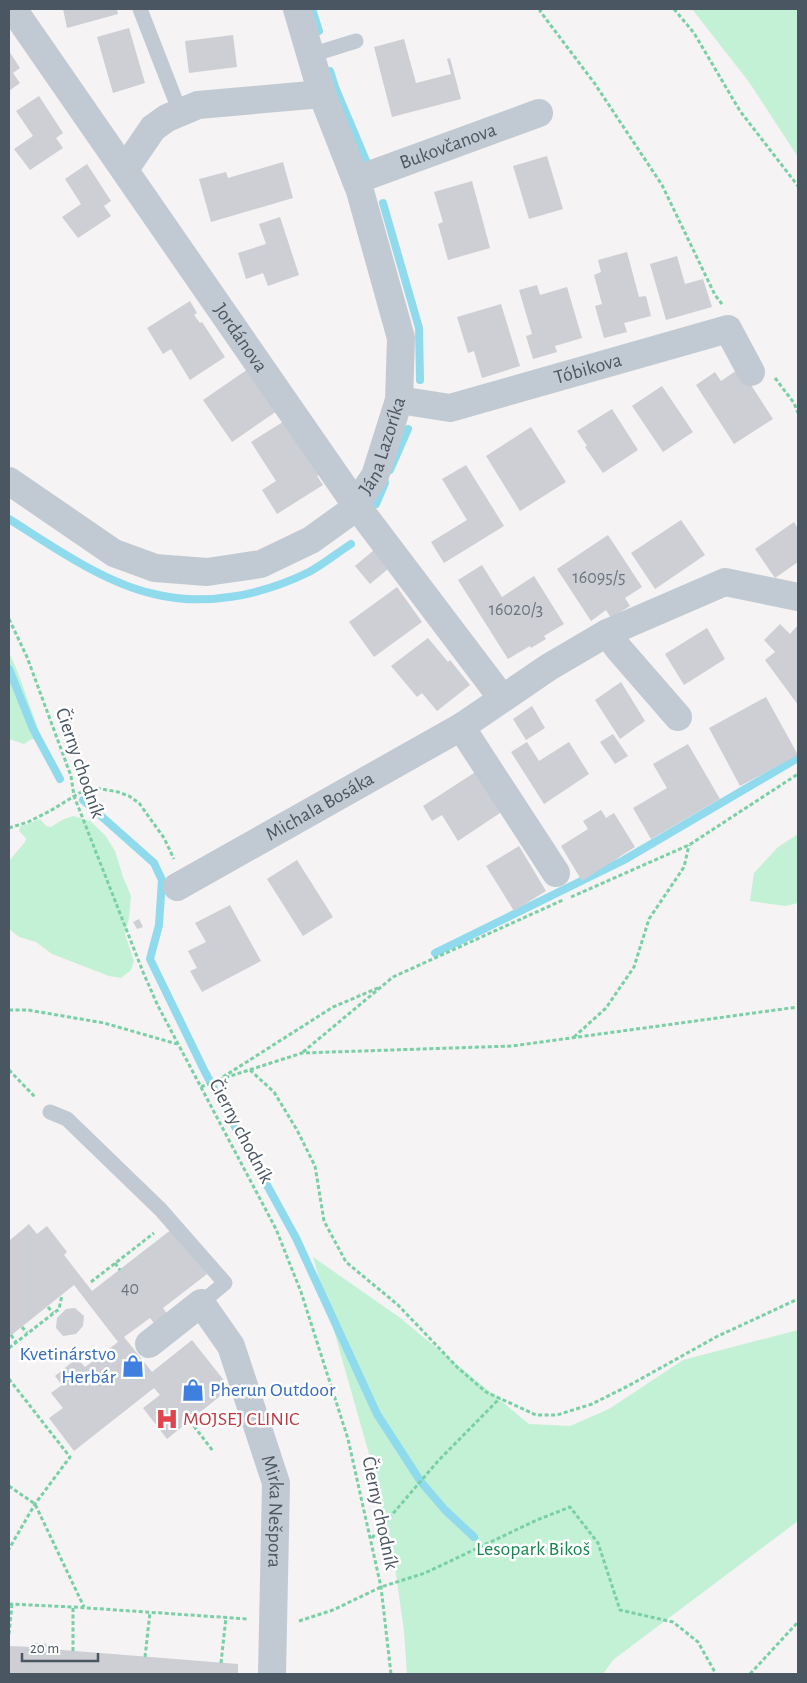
<svg xmlns="http://www.w3.org/2000/svg" width="807" height="1683" viewBox="0 0 807 1683" font-family="'Alegreya Sans',sans-serif">
<rect width="100%" height="100%" fill="#f5f3f3"/>
<!-- green -->
<g fill="#c3f1d5">
<path d="M 692,9 L 798,9 L 798,157 L 749,82 Z"/>
<path d="M 9,652 L 18,673 L 41,737 L 30,740 L 24,744 L 9,739 Z"/>
<path d="M 73,816 L 90,821 L 105,835 L 115,851 L 123,877 L 131,896 L 129,918 L 125,934 L 134,961 L 131,970 L 121,978 L 109,976 L 52,954 L 36,942 L 19,937 L 9,929 L 9,861 L 25,842 L 26,838 L 19,831 L 20,827 L 40,819 L 46,826 L 51,827 L 62,820 Z"/>
<path d="M 798,834 L 798,903 L 785,906 L 750,901 L 754,873 L 778,847 Z"/>
<path d="M 313,1257 L 399,1317 L 529,1424 L 570,1426 L 609,1409 L 683,1360 L 798,1330 L 798,1521 L 613,1660 L 603,1674 L 407,1674 L 404,1631 L 393,1553 L 377,1482 Z"/>
</g>
<g fill="none" stroke-linecap="round" stroke-linejoin="round">
<!-- stream -->
<g stroke="#90daee" stroke-width="8">
<path d="M 312,9 L 319,31"/>
<path d="M 330,71 L 335,87 L 367,163"/>
<path d="M 383,203 L 419,328 L 420,380"/>
<path d="M 390,470 L 408,429"/>
<path d="M 376,504 L 385,483"/>
<path d="M 9,519 C 52,546 104,583 154,594 C 206,607 262,595 309,572 C 324,564 337,553 351,544"/>
<path d="M 9,669 L 33,729 L 60,779"/>
<path d="M 83,800 L 154,863 L 162,880 L 159,925 L 150,959 L 205,1072 L 296,1238 L 377,1414 L 421,1482 L 445,1510 L 474,1537"/>
<path d="M 435,953 L 624,860 L 798,758"/>
</g>
</g>
<!-- building -->
<g fill="#cdcfd5">
<path d="M 63,9 L 117,9 L 118,14 L 67,28 Z"/>
<path d="M 129,28 L 145,83 L 113,93 L 97,37 Z"/>
<path d="M 233,35 L 237,67 L 189,73 L 185,41 Z"/>
<path d="M 404,39 L 416,83 L 451,74 L 447,59 L 450,58 L 461,99 L 392,117 L 374,47 Z"/>
<path d="M 9,51 L 20,68 L 13,73 L 20,83 L 9,91 Z"/>
<path d="M 39,96 L 63,133 L 56,138 L 63,148 L 30,170 L 14,149 L 33,136 L 16,111 Z"/>
<path d="M 547,156 L 563,209 L 529,219 L 513,166 Z"/>
<path d="M 283,162 L 293,198 L 211,222 L 199,179 L 226,172 L 228,178 Z"/>
<path d="M 87,164 L 111,201 L 104,206 L 111,216 L 78,238 L 62,217 L 81,204 L 65,179 Z"/>
<path d="M 472,181 L 490,248 L 448,260 L 438,224 L 443,222 L 434,192 Z"/>
<path d="M 280,217 L 299,275 L 268,286 L 263,273 L 246,279 L 238,253 L 266,244 L 259,224 Z"/>
<path d="M 627,252 L 639,297 L 646,296 L 651,316 L 624,323 L 627,332 L 604,338 L 595,306 L 602,304 L 594,275 L 601,272 L 598,260 Z"/>
<path d="M 677,256 L 685,284 L 703,279 L 712,307 L 666,320 L 650,264 Z"/>
<path d="M 537,285 L 540,295 L 567,287 L 582,338 L 555,346 L 557,352 L 533,359 L 526,336 L 532,334 L 519,290 Z"/>
<path d="M 190,301 L 197,313 L 194,315 L 200,323 L 202,322 L 225,357 L 190,380 L 171,349 L 163,354 L 147,328 Z"/>
<path d="M 501,304 L 520,366 L 482,378 L 474,351 L 468,353 L 457,317 Z"/>
<path d="M 740,368 L 773,419 L 734,444 L 696,385 L 715,372 L 721,381 Z"/>
<path d="M 248,369 L 277,411 L 232,442 L 203,400 Z"/>
<path d="M 662,386 L 693,432 L 663,452 L 632,406 Z"/>
<path d="M 612,409 L 638,450 L 603,473 L 585,447 L 587,446 L 577,431 Z"/>
<path d="M 286,420 L 321,473 L 317,476 L 323,485 L 277,514 L 262,490 L 276,481 L 251,442 Z"/>
<path d="M 531,427 L 566,482 L 520,511 L 486,456 Z"/>
<path d="M 466,465 L 504,526 L 444,563 L 431,542 L 467,520 L 442,479 Z"/>
<path d="M 681,520 L 705,555 L 655,589 L 631,553 Z"/>
<path d="M 794,522 L 798,529 L 798,562 L 775,578 L 755,549 Z"/>
<path d="M 608,535 L 642,587 L 625,598 L 630,606 L 611,618 L 606,610 L 591,621 L 557,569 Z"/>
<path d="M 374,550 L 389,568 L 370,584 L 355,566 Z"/>
<path d="M 482,565 L 502,597 L 534,576 L 564,624 L 544,636 L 546,639 L 531,648 L 530,646 L 508,659 L 458,580 Z"/>
<path d="M 397,587 L 422,622 L 374,657 L 349,622 Z"/>
<path d="M 780,624 L 790,634 L 798,625 L 798,705 L 765,660 L 775,652 L 764,640 Z"/>
<path d="M 707,628 L 725,659 L 684,685 L 665,654 Z"/>
<path d="M 428,638 L 448,662 L 450,660 L 470,685 L 437,711 L 422,693 L 417,697 L 391,666 Z"/>
<path d="M 621,682 L 645,721 L 620,739 L 595,700 Z"/>
<path d="M 766,697 L 798,755 L 740,786 L 709,728 Z"/>
<path d="M 532,706 L 545,728 L 526,740 L 513,719 Z"/>
<path d="M 613,734 L 628,756 L 615,764 L 600,742 Z"/>
<path d="M 527,742 L 539,761 L 569,742 L 589,774 L 544,804 L 511,752 Z"/>
<path d="M 688,744 L 720,799 L 651,839 L 633,808 L 667,788 L 653,764 Z"/>
<path d="M 477,771 L 503,811 L 458,841 L 442,815 L 432,821 L 423,806 Z"/>
<path d="M 601,810 L 606,818 L 614,813 L 635,847 L 582,881 L 561,846 L 588,829 L 583,821 Z"/>
<path d="M 519,846 L 546,891 L 514,911 L 486,866 Z"/>
<path d="M 297,860 L 333,917 L 303,936 L 267,879 Z"/>
<path d="M 230,905 L 261,961 L 202,992 L 190,971 L 197,968 L 188,951 L 206,942 L 195,923 Z"/>
<path d="M 139,919 L 143,927 L 137,929 L 133,922 Z"/>
<path d="M 29,1224 L 37,1234 L 47,1226 L 67,1252 L 64,1255 L 92,1291 L 172,1229 L 207,1274 L 163,1308 L 173,1322 L 160,1331 L 150,1318 L 124,1337 L 152,1372 L 192,1340 L 230,1388 L 167,1439 L 143,1408 L 160,1395 L 154,1388 L 74,1451 L 49,1418 L 63,1408 L 51,1393 L 62,1385 L 55,1376 L 77,1358 L 85,1367 L 118,1342 L 74,1285 L 9,1337 L 9,1241 Z"/>
<path d="M 75,1308 L 84,1316 L 83,1326 L 76,1334 L 63,1336 L 56,1328 L 57,1318 L 66,1309 Z"/>
<path d="M 32,1643 L 50,1644 L 50,1649 L 238,1664 L 238,1674 L 9,1674 L 9,1646 L 32,1647 Z"/>
</g>
<g fill="none" stroke-linecap="round" stroke-linejoin="round">
<!-- path -->
<g stroke="#7ad0a6" stroke-width="3" stroke-dasharray="4 2.5" stroke-linecap="butt">
<path d="M 541,9 L 540,11 L 595,84 L 662,185 L 715,295 L 722,304"/>
<path d="M 674,9 L 694,33 L 740,111 L 798,186"/>
<path d="M 775,378 L 794,403 L 798,413"/>
<path d="M 9,619 L 27,657 L 71,776 L 74,796 L 143,972 L 158,1006 L 276,1229 L 301,1292 L 348,1439 L 381,1587 L 391,1674"/>
<path d="M 9,828 L 28,822 L 50,811 L 86,789 L 97,788 L 118,792 L 129,796 L 139,803 L 164,838 L 174,859"/>
<path d="M 571,897 L 689,845 L 798,774"/>
<path d="M 9,1010 L 28,1010 L 104,1023 L 177,1044"/>
<path d="M 574,1037 L 606,1008 L 634,967 L 649,919 L 684,867 L 689,845"/>
<path d="M 303,1052 L 393,977 L 563,900"/>
<path d="M 9,1070 L 36,1098"/>
<path d="M 250,1070 L 274,1092 L 297,1130 L 315,1166 L 324,1221 L 346,1262 L 398,1305 L 458,1368 L 486,1392 L 536,1415 L 557,1415 L 592,1404 L 628,1386 L 716,1337 L 798,1299"/>
<path d="M 223,1077 L 333,1007 L 378,988"/>
<path d="M 201,1087 L 218,1080 L 302,1053 L 512,1046 L 798,1007"/>
<path d="M 115,1263 L 120,1270"/>
<path d="M 91,1282 L 154,1233"/>
<path d="M 48,1307 L 53,1313"/>
<path d="M 22,1327 L 27,1333"/>
<path d="M 11,1335 L 16,1342"/>
<path d="M 9,1348 L 59,1309 L 62,1295"/>
<path d="M 9,1379 L 70,1457 L 35,1504 L 9,1549"/>
<path d="M 190,1421 L 213,1451"/>
<path d="M 9,1486 L 35,1504 L 84,1607"/>
<path d="M 372,1538 L 438,1461 L 500,1398"/>
<path d="M 9,1604 L 73,1607 L 248,1619"/>
<path d="M 299,1621 L 333,1610 L 381,1587 L 425,1573 L 537,1520 L 570,1507 L 598,1543 L 620,1610 L 673,1622 L 698,1642 L 716,1674"/>
<path d="M 9,1634 L 12,1604"/>
<path d="M 73,1651 L 73,1607"/>
<path d="M 145,1657 L 150,1612"/>
<path d="M 221,1663 L 226,1617"/>
<path d="M 750,1674 L 798,1622"/>
</g>
<!-- lane -->
<g stroke="#c1cad2" stroke-width="15">
<path d="M 140,9 L 180,112"/>
<path d="M 311,55 L 356,41"/>
<path d="M 50,1112 L 67,1119 L 161,1210 L 225,1283 L 201,1303"/>
</g>
<!-- street -->
<g stroke="#c1cad2" stroke-width="28">
<path id="s1" d="M 13,9 L 356,505 L 502,698"/>
<path d="M 125,169 L 153,128 L 167,118 L 198,105 L 322,94"/>
<path id="s2" d="M 356,180 L 539,113"/>
<path id="s3" d="M 399,400 L 450,408 L 728,329 L 751,372"/>
<path id="s4" d="M 9,481 L 114,553 L 155,568 L 207,572 L 261,564 L 311,540 L 350,512 L 375,476 L 399,400 L 401,338 L 360,191 L 322,94 L 297,9"/>
<path d="M 607,633 L 725,582 L 798,597"/>
<path d="M 461,727 L 556,873"/>
<path id="s5" d="M 177,887 L 461,727 L 549,667 L 607,633 L 618,648 L 678,717"/>
<path id="s6" d="M 149,1344 L 201,1303 L 231,1346 L 276,1483 L 272,1674"/>
</g>
</g>
<!-- icons -->
<defs>
<symbol id="shop-bare" viewBox="-9 -9 18 18"><path d="M-5-2.5h2.3a2.7 3.5 0 0 1 5.4 0H5L5.5 6h-11ZM-1.5-2.5h3a1.5 2.3 0 0 0-3 0Z" fill="#3f7fe0" stroke="#fff" stroke-width="2.5" paint-order="stroke"/></symbol>
<symbol id="hospital-bare" viewBox="-9 -9 18 18"><path d="M-5-5h3v3.5h4V-5h3V5h-3V1.5h-4V5h-3Z" fill="#e0444e" stroke="#fff" stroke-width="2.5" paint-order="stroke"/></symbol>
</defs>
<g fill-rule="evenodd">
<use href="#shop-bare" x="117" y="1350" width="32" height="32"/>
<use href="#shop-bare" x="177" y="1374" width="32" height="32"/>
<use href="#hospital-bare" x="151" y="1403" width="32" height="32"/>
</g>
<g text-anchor="middle" dominant-baseline="central" stroke-width="5" stroke-linejoin="round" paint-order="stroke">
<!-- number labels -->
<g font-size="18" fill="#6b747e">
<text x="599" y="578">16095/5</text>
<text x="516" y="610">16020/3</text>
<text x="130" y="1289">40</text>
</g>
<!-- street labels -->
<g font-size="20" fill="#4a5661" stroke="#fff">
<text stroke="none"><textPath href="#s2" startOffset="98">Bukovčanova</textPath></text>
<text stroke="none"><textPath href="#s1" startOffset="400">Jordánova</textPath></text>
<text stroke="none"><textPath href="#s3" startOffset="195">Tóbikova</textPath></text>
<text stroke="none"><textPath href="#s4" startOffset="456">Jána Lazoríka</textPath></text>
<text transform="translate(80 763) rotate(71)">Čierny chodník</text>
<text stroke="none"><textPath href="#s5" startOffset="164">Michala Bosáka</textPath></text>
<text transform="translate(241 1131) rotate(62)">Čierny chodník</text>
<text stroke="none"><textPath href="#s6" startOffset="291">Mirka Nešpora</textPath></text>
<text transform="translate(380 1513) rotate(78)">Čierny chodník</text>
</g>
<!-- shop labels -->
<g font-size="20" fill="#366cbe" stroke="#fff" text-anchor="end">
<text x="116" y="1354">Kvetinárstvo<tspan x="116" dy="23">Herbár</tspan></text>
<text x="210" y="1390" text-anchor="start">Pherun Outdoor</text>
</g>
<!-- health labels -->
<g font-size="20" fill="#be3a42" stroke="#fff" text-anchor="start">
<text x="183" y="1419">MOJSEJ CLINIC</text>
</g>
<!-- park labels -->
<g font-size="20" fill="#17864f" stroke="#fff">
<text x="533" y="1549">Lesopark Bikoš</text>
</g>
</g>
<!-- border -->
<rect width="807" height="1683" fill="none" stroke="#4a5661" stroke-width="20"/>
<!-- scale -->
<path d="M22 1653v8h76v-8" fill="none" stroke="#4a5661" stroke-width="2.5"/>
<text x="30" y="1653" font-size="15" fill="#4a5661" stroke="#ffffff" stroke-width="4" paint-order="stroke">20 m</text>
</svg>
